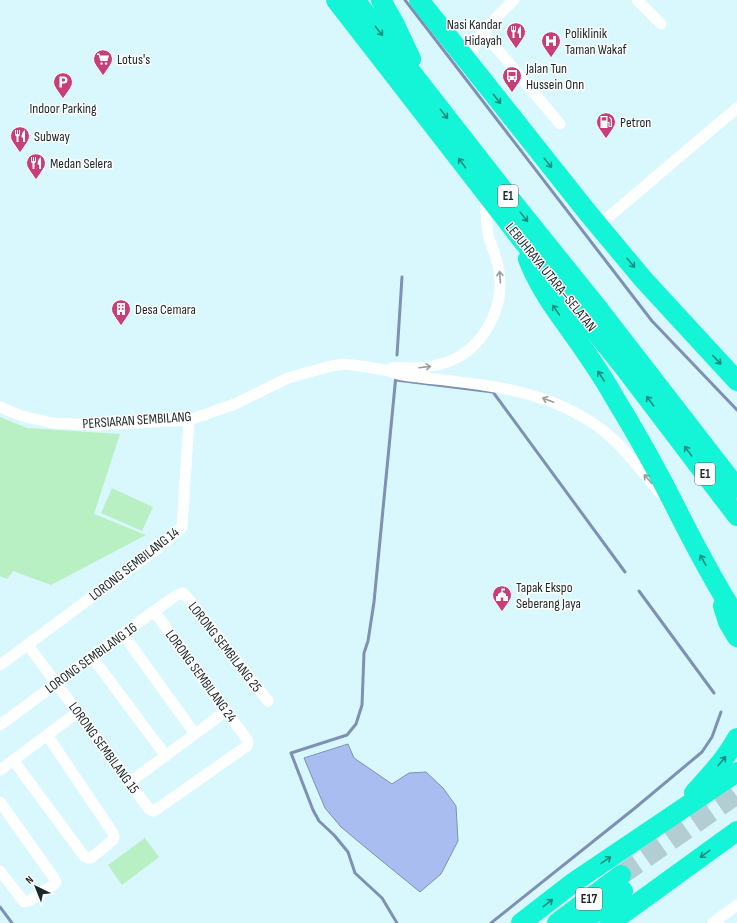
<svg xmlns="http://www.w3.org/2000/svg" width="737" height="923" viewBox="0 0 737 923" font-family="'Sofia Sans Condensed',sans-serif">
<rect width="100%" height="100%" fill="#d9f8fd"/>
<!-- green -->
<g fill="#b9f0c3">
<path d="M 0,417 L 27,428 L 120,434 L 94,514 L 146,535 L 51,585 L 13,571 L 7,579 L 0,576 Z"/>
<path d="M 112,488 L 153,507 L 142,531 L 101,513 Z"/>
<path d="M 145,838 L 159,857 L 122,885 L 108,865 Z"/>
</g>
<!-- water -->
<path fill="#a9bdf1" stroke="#7e90b5" d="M 348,744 L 354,758 L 392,784 L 409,773 L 426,772 L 443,788 L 456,806 L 458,841 L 441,874 L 420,892 L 371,852 L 341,827 L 325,808 L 304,758 Z"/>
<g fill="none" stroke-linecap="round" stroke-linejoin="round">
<!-- stream -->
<g stroke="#7e90b5" stroke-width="3">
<path d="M 405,0 L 652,321 L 737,410"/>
<path d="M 397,355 L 402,277"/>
<path d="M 396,375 L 374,602 L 368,641 L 364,653 L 362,705 L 356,724 L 347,735 L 291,753 L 313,810 L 319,821 L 334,835 L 348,852 L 355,873 L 382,898 L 397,923"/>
<path d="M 396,380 L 493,392 L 625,572"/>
<path d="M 639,591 L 714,693"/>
<path d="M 0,907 L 12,923"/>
<path d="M 491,923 L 635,808 L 702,752 L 712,737 L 721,712"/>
</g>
<!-- motorway-tunnel -->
<path stroke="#b3ced2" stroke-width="20" stroke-dasharray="20 10" stroke-linecap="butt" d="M 621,875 L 737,794"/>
<!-- minor -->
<g stroke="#fff" stroke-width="11">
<path d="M 637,0 L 661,24"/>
<path d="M 483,32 L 560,124"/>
<path d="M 472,64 C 471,61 470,58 471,55 C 474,37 501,13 514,0"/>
<path d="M 599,225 L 737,108"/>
<path d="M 392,368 C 401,367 409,368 417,368 C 425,368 433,366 441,364 C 480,354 505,311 499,272 C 498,259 491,247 488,234 C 486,221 486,208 485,195"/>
<path d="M 0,407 L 22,416 L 52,423 L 97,425 L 189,420 L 235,404 L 288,378 L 331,366 L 344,364 L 360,366 L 386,370 L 398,374 L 409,376 C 481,385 555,387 612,438 C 630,455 645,476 662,495"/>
<path d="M 123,634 L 195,734"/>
<path d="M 28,645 L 149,809 L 153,811 L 157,809 L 247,746 L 248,743 L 248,741 L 154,611"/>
<path d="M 92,657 L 166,756"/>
<path d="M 0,665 L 158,548 L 182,527 L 189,420"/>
<path d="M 0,725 L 154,611 L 177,595 L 183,593 L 187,597 L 268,701"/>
<path d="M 13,760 L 84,856 L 88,858 L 91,858 L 113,840 L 114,837 L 113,833 L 47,735"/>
<path d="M 0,770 L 78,712"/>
<path d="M 130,782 L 226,711"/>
<path d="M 0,802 L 54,878 L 56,882 L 53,885 L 31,900 L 24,902 L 0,871"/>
<path d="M 713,923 L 737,905"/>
</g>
<!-- motorway -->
<g stroke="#14f4d6" stroke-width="20">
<path d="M 336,0 L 522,240 L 623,366 L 737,516"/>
<path d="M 355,0 L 511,200 L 597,307 L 737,488"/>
<path d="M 381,0 L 395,25 L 411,59"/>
<path d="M 419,0 L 588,213 L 643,279 L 737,381"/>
<path d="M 528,259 C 537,283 551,304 566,324 C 582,347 599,370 613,395 C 635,431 656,468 675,506 C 694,544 714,582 737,618"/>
<path d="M 723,606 L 728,622 L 737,637"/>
<path d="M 694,793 C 709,776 726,759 737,738"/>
<path d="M 521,923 L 574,882 L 737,772"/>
<path d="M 557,923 L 621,875"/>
<path d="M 581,923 L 623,891"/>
<path d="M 610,923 L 737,831"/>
</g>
</g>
<!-- one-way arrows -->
<defs><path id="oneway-shaft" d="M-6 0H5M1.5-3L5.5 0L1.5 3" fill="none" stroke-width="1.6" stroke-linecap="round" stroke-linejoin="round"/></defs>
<g stroke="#188d7f">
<use href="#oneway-shaft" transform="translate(379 31) rotate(52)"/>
<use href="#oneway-shaft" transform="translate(497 99) rotate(52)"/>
<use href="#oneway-shaft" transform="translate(444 114) rotate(52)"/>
<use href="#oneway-shaft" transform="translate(462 163) rotate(-127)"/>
<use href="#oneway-shaft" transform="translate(548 163) rotate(51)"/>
<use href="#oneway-shaft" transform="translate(524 217) rotate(52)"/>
<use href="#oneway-shaft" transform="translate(631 263) rotate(50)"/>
<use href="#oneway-shaft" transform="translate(556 310) rotate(-125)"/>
<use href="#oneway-shaft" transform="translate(717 360) rotate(47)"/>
<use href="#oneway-shaft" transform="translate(601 376) rotate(-123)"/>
<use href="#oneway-shaft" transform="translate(650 401) rotate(-127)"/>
<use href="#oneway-shaft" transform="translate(688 451) rotate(-127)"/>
<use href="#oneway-shaft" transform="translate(703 560) rotate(-119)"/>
<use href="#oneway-shaft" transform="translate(722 761) rotate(-50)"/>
<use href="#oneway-shaft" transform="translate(705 854) rotate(144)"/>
<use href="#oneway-shaft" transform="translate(606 860) rotate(-34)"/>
<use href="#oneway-shaft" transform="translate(548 903) rotate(-38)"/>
</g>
<g stroke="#989d9e">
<use href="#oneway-shaft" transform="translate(500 277) rotate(-94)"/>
<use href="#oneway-shaft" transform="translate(425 367) rotate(-7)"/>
<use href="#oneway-shaft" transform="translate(548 400) rotate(-159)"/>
<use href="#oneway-shaft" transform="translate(648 479) rotate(-131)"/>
</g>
<!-- icons -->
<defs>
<symbol id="restaurant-pin" viewBox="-11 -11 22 30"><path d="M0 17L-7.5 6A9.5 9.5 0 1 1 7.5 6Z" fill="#c73e79" stroke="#fefefe"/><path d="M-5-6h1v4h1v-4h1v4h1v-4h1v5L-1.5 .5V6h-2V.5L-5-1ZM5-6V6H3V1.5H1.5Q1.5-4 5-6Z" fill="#fff"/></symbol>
<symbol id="hospital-pin" viewBox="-11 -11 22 30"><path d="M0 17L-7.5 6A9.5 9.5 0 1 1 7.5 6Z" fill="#c73e79" stroke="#fefefe"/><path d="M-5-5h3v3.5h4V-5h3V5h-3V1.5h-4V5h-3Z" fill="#fff"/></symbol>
<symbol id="supermarket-pin" viewBox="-11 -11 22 30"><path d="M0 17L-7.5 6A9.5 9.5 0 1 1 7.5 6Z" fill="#c73e79" stroke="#fefefe"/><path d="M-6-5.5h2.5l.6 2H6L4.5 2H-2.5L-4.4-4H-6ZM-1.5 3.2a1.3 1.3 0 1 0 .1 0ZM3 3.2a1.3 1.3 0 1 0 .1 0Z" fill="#fff"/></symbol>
<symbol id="bus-pin" viewBox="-11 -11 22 30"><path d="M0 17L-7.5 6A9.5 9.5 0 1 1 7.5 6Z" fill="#c73e79" stroke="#fefefe"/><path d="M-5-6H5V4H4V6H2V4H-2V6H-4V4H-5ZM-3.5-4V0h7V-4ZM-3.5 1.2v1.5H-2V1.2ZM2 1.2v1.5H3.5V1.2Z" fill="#fff"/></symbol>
<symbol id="parking-pin" viewBox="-11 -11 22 30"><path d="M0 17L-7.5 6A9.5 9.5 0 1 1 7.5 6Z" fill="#c73e79" stroke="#fefefe"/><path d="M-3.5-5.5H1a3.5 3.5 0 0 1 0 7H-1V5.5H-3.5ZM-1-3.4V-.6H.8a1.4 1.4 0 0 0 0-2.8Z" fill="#fff"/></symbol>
<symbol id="fuel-pin" viewBox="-11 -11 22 30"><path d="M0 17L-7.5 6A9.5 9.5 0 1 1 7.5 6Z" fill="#c73e79" stroke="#fefefe"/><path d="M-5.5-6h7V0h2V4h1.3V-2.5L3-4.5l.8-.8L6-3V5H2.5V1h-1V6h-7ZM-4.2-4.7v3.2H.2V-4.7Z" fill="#fff"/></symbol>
<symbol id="building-pin" viewBox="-11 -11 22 30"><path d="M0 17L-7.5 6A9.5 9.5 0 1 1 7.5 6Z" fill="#c73e79" stroke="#fefefe"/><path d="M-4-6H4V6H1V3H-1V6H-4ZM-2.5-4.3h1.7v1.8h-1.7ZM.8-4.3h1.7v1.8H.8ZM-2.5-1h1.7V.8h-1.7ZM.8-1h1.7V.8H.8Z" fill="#fff"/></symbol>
<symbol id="civic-pin" viewBox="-11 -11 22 30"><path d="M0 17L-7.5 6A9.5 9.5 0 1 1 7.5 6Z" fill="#c73e79" stroke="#fefefe"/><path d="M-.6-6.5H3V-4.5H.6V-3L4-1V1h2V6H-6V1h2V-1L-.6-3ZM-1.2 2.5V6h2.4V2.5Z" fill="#fff"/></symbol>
</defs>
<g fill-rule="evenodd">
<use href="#restaurant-pin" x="505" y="21" width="22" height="30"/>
<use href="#hospital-pin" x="540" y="30" width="22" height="30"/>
<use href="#supermarket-pin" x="92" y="48" width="22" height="30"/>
<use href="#bus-pin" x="501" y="65" width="22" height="30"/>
<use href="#parking-pin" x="52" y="71" width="22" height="30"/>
<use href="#fuel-pin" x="595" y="111" width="22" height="30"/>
<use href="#restaurant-pin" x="9" y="125" width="22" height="30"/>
<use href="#restaurant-pin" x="25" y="152" width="22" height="30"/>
<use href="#building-pin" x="110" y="298" width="22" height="30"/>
<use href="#civic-pin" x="491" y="584" width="22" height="30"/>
</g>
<g text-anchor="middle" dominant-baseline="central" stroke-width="3" stroke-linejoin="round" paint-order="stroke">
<!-- shield labels -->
<g fill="#fefefe" stroke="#5f6768" stroke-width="1">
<rect x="498" y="185" width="20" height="22" rx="3"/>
<rect x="695" y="463" width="20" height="22" rx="3"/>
<rect x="576" y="888" width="26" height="22" rx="3"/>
</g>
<g font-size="13" font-weight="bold" fill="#1b2628">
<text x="508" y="196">E1</text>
<text x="705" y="474">E1</text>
<text x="589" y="899">E17</text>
</g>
<!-- poi labels -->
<g font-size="14" fill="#1b2628" stroke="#fefefe" text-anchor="start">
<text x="502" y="24" text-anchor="end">Nasi Kandar<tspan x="502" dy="16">Hidayah</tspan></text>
<text x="565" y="33">Poliklinik<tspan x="565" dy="16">Taman Wakaf</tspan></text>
<text x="117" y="59">Lotus's</text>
<text x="526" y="68">Jalan Tun<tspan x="526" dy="16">Hussein Onn</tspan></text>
<text x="63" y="108" text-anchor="middle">Indoor Parking</text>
<text x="620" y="122">Petron</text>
<text x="34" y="136">Subway</text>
<text x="50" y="163">Medan Selera</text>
<text x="135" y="309">Desa Cemara</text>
<text x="516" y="587">Tapak Ekspo<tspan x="516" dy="16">Seberang Jaya</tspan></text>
</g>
<!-- street labels -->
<g font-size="14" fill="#1b2628" stroke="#fefefe">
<text transform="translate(551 277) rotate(51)">LEBUHRAYA UTARA–SELATAN</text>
<text transform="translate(137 420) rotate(-4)">PERSIARAN SEMBILANG</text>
<text transform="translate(134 564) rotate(-38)">LORONG SEMBILANG 14</text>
<text transform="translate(225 647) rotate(52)">LORONG SEMBILANG 25</text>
<text transform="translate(91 658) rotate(-36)">LORONG SEMBILANG 16</text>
<text transform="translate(201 676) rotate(54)">LORONG SEMBILANG 24</text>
<text transform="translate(104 748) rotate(54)">LORONG SEMBILANG 15</text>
</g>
</g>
<!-- north arrow -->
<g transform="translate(36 887) rotate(317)" stroke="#fefefe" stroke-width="3" paint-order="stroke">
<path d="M0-3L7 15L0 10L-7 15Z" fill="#1b2628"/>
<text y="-6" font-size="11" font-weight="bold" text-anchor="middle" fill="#1b2628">N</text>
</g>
</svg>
